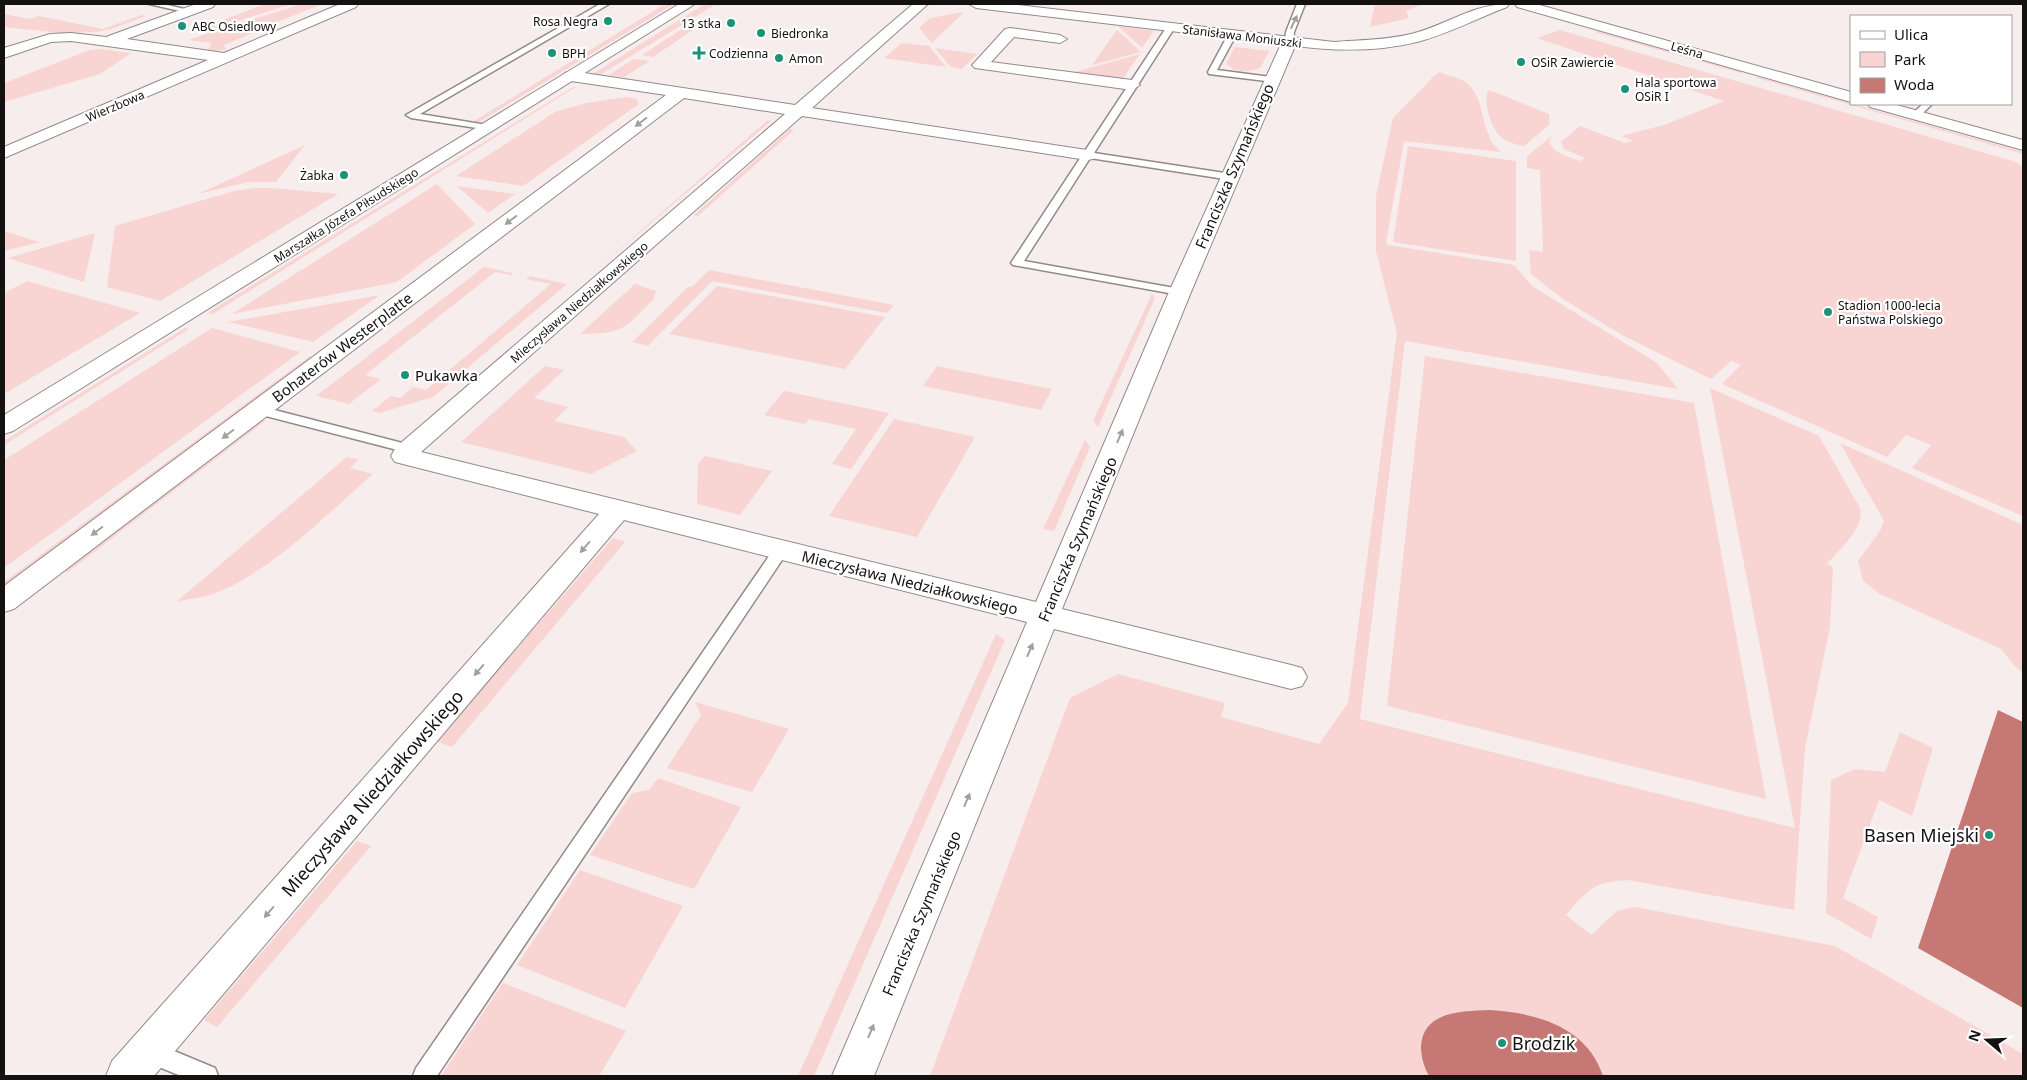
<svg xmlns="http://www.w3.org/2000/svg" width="2027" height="1080" viewBox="0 0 2027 1080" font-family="'Noto Sans',sans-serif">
<rect width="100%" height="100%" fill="#f7eded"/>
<!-- green -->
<g fill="#f8d4d2">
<path d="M 265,4 L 292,4 L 208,30 L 194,31 Z"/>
<path d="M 302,4 L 322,4 L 275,23 L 228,27 Z"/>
<path d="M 665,4 L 674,4 L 477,123 L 474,121 Z"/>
<path d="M 705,4 L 716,4 L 598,76 L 591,75 Z"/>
<path d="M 1375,4 L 1422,4 L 1406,11 L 1409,18 L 1370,27 Z"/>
<path d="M 964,12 L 932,43 L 919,28 L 930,18 Z"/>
<path d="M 4,14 L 30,19 L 39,16 L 103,29 L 141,15 L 146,16 L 111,29 L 97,32 L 62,33 L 4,27 Z"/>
<path d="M 693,22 L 703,23 L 653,57 L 642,55 Z"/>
<path d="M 1118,26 L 1154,31 L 1142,48 Z"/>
<path d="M 264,28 L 224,45 L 226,50 L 207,51 L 212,43 L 189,40 L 208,33 Z"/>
<path d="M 1117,30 L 1141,52 L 1092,65 Z"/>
<path d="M 1560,30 L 2016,162 L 2023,167 L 2023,516 L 1912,468 L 1931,445 L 1906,435 L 1887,457 L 1722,384 L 1741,365 L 1731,361 L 1711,379 L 1622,335 L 1563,299 L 1531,274 L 1529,250 L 1543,252 L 1543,250 L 1540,172 L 1540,170 L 1527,168 L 1527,156 L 1552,136 L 1549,143 C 1556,154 1568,157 1580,161 L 1585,158 L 1564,149 L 1561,142 L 1580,126 L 1625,143 L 1634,141 L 1621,136 L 1664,125 L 1724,101 L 1537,38 Z"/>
<path d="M 1598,31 L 1743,72 L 1741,73 L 1595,32 Z"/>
<path d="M 902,43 L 929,46 L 946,67 L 884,58 Z"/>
<path d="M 1235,47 L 1269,51 L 1261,67 C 1251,73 1233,73 1226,63 Z"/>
<path d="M 935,48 L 977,54 L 962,69 L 951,67 Z"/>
<path d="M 99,49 L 131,53 L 100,74 L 4,102 L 4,83 L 90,50 Z"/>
<path d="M 1140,54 L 1123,78 L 1075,72 Z"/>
<path d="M 634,59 L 650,61 L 624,77 L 609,75 Z"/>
<path d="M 1440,72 C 1448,76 1462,78 1469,85 C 1487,103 1479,134 1501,152 L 1404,141 L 1386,242 L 1388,245 L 1514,265 L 1532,286 L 1657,363 L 1678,389 L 1405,341 L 1360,719 L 1795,828 L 1710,388 L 1819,436 L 1860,508 C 1865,529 1839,549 1827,564 L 1833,567 L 1830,627 L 1805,748 L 1794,910 L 1628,880 C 1592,882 1589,889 1566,915 L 1591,935 L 1617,911 L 1635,907 L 1835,946 L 2023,1054 L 2023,1076 L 930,1076 L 1070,698 L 1118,674 L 1225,703 L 1221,717 L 1319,744 L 1348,703 L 1397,333 L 1376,251 L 1376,196 L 1393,118 L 1435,75 Z"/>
<path d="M 1758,77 L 2023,152 L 2023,154 L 1757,78 Z"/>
<path d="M 577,86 L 213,314 L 207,313 L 573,87 Z"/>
<path d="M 1489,90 L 1549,114 L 1549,125 L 1524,146 C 1515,144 1505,142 1499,135 C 1491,127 1482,98 1489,90 Z"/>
<path d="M 626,97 L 636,99 L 639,104 L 523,186 L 456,176 L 555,112 L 586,103 Z"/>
<path d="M 768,120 L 771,121 L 585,279 Z"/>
<path d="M 790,129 L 794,130 L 698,216 L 694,215 Z"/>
<path d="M 305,145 L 276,182 L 248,182 L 198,194 Z"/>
<path d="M 1408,146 L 1516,161 L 1516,261 L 1393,242 Z"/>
<path d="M 437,184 L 475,224 L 397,282 L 232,314 Z"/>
<path d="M 457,186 L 515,194 L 488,213 Z"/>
<path d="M 254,188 L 272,188 L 338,194 L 160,301 L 107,287 L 115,226 L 234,191 Z"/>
<path d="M 4,231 L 39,242 L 40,242 L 4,251 Z"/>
<path d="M 95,233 L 84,282 L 8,258 Z"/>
<path d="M 484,267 L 513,273 L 511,275 L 495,272 L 365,375 L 381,379 L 349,404 L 316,396 Z"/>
<path d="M 709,270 L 894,305 L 887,313 L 712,281 L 648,346 L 632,342 L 688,287 L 692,287 Z"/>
<path d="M 530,276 L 567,284 L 433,397 L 379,413 L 372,411 L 391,396 L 400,398 L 413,387 L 426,390 L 551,284 L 526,279 Z"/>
<path d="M 27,281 L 140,313 L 4,394 L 4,293 Z"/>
<path d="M 635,284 L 656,291 L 653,300 C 622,330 625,333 580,334 Z"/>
<path d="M 717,286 L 885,317 L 845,369 L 669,334 Z"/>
<path d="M 1152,294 L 1155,298 L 1098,427 L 1093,421 Z"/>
<path d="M 380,295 L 313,342 L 228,322 Z"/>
<path d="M 185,328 L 189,329 L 4,445 L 4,441 Z"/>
<path d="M 212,328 L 300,352 L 4,568 L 4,460 Z"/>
<path d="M 310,356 L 313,357 L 4,585 L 4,582 Z"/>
<path d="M 1425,356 L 1694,403 L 1766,799 L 1387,706 Z"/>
<path d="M 545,366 L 564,370 L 534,398 L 568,407 L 554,421 L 624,437 L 637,451 L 591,474 L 461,442 Z"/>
<path d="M 937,366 L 1052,389 L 1041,410 L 923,386 Z"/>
<path d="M 784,391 L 889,413 L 851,469 L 832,464 L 856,429 L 809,419 L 805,424 L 764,415 Z"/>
<path d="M 894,419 L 975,437 L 917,537 L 829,516 Z"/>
<path d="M 261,421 L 265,421 L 68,572 L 62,571 Z"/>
<path d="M 1085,440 L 1090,447 L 1054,531 L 1043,529 Z"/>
<path d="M 1840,443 L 2023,525 L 2023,673 L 2013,664 L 2001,649 L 1880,594 L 1863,581 L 1858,561 L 1880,531 L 1884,521 Z"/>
<path d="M 705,456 L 772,471 L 740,515 L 697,504 L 698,464 Z"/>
<path d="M 347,457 L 359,459 L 350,468 L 373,474 C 328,513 267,576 210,595 C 199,598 187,599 176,602 Z"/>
<path d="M 613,538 L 625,542 L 452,747 L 436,741 Z"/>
<path d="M 996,634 L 1005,640 L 814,1076 L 798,1076 Z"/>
<path d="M 695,702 L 789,729 L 752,792 L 667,768 L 701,715 Z"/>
<path d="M 1900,732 L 1933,748 L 1912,816 L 1879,800 L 1843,898 L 1878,917 L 1871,939 L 1826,913 L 1831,780 L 1855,769 L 1885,772 Z"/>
<path d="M 658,778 L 741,807 L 694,889 L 590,855 L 632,793 L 649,790 Z"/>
<path d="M 357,841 L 371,846 L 217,1027 L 204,1020 Z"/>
<path d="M 580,870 L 683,906 L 625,1008 L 517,965 Z"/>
<path d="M 503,983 L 626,1031 L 599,1076 L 441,1076 Z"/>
</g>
<!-- water -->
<g fill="#c67874">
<path d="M 1998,710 L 2023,722 L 2023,1008 L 1918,948 Z"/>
<path d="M 1490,1010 C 1537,1013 1587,1027 1603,1076 L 1429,1076 C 1424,1067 1421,1057 1421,1046 C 1423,1011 1463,1011 1490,1010 Z"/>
</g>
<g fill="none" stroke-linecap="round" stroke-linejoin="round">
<defs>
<g id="lane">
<path d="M 149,4 L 163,4 L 193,11 L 189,13 Z"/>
<path d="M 600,4 L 609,4 L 420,114 L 487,125 L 492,128 L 490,130 L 411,118 L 406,115 Z"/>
<path d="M 1297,4 L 1305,4 L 1294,32 L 1293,42 L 1289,44 L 1285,42 L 1286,32 Z"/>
<path d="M 1168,25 L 1175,27 L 1094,153 L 1231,174 L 1236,177 L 1231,180 L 1090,158 L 1024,261 L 1180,289 L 1186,292 L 1180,295 L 1013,265 L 1011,263 Z"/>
<path d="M 1229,33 L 1236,35 L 1217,70 L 1271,77 L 1275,80 L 1274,82 L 1209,74 L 1208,72 Z"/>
<path d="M 1923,104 L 1932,104 L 1919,117 L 1913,117 L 1913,113 Z"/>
<path d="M 259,406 L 414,446 L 416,449 L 409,453 L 254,413 L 252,410 L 254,407 Z"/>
<path d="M 781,545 L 786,546 L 789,550 L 786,554 L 437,1076 L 413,1076 L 416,1068 L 776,546 Z"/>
<path d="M 150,1041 L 215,1068 L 218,1076 L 181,1076 L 142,1060 L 139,1052 L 142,1044 Z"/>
</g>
<g id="street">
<path d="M 196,4 L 215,4 L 213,7 L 127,39 L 224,53 L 340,4 L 358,4 L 356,7 L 4,158 L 4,147 L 208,60 L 71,41 L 51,42 L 4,58 L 4,48 L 50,34 L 71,33 L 106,37 Z"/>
<path d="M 913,4 L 928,4 L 812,108 L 1087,150 L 1093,151 L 1096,155 L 1093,159 L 1087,160 L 802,116 L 421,452 L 1036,602 L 1169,292 L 1281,44 L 976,8 L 969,4 L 1009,4 L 1334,42 C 1359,40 1386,40 1411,34 C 1445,26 1472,4 1509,4 L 1507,7 C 1478,18 1448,34 1417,42 C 1377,52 1335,51 1295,46 L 1191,292 L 1062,609 L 1291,665 L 1302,668 L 1307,677 L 1302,686 L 1291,689 L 1054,629 L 874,1076 L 832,1076 L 1027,622 L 624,520 L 154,1076 L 106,1076 L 112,1061 L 599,514 L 395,462 L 391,456 L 396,447 L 785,114 L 684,98 L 14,609 L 4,612 L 4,586 L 666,95 L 571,81 L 565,79 L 563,76 L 565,73 L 571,71 L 795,105 Z"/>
<path d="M 1010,28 L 1060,35 L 1067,39 L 1060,43 L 1014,37 L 991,62 L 1132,80 L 1140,85 L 1132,90 L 975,68 L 972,65 L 975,62 L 1005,29 Z"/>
</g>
<g id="secondary">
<path d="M 679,4 L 695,4 L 13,431 L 4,434 L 4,415 Z"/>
<path d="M 1515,4 L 1536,4 L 1851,92 L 1851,102 L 1517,7 Z"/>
<path d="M 1868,104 L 1893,104 L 2023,140 L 2023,150 L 1870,107 Z"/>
</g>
</defs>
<!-- lane casing -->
<use href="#lane" stroke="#928a89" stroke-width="3"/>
<!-- street casing -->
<use href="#street" stroke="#928a89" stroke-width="2"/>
<!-- secondary casing -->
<use href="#secondary" stroke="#928a89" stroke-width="2"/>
<!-- lane -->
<use href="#lane" fill="#fff" fill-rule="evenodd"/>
<!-- street -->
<use href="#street" fill="#fff" fill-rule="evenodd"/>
<!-- secondary -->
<use href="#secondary" fill="#fff" fill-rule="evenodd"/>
</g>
<!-- one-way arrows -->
<defs><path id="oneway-solid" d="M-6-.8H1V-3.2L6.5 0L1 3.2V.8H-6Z" transform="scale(1.25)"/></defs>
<g fill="#a1a0a0">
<use href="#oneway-solid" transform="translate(1294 22) rotate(-65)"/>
<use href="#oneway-solid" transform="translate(641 122) rotate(143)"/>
<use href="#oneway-solid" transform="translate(511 220) rotate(143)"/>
<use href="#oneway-solid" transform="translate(228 434) rotate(143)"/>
<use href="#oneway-solid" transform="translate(1120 436) rotate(-67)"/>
<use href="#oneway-solid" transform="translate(97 531) rotate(143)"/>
<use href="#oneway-solid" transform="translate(585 547) rotate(131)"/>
<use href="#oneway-solid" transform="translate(1030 650) rotate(-67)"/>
<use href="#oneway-solid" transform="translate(479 670) rotate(131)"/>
<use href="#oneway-solid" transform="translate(967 800) rotate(-67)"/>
<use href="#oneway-solid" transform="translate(269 912) rotate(131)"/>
<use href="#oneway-solid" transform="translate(871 1031) rotate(-67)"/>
</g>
<!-- markers -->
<g fill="#1b9378" stroke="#fff" stroke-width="2">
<circle cx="608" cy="21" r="5"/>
<circle cx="731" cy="23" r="5"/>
<circle cx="182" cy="26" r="5"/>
<circle cx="761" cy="33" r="5"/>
<circle cx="552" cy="53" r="5"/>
<path d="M696.5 45.5h5v5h5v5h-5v5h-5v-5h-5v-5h5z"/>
<circle cx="779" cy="58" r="5"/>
<circle cx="1521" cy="62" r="5"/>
<circle cx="1625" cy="89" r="5"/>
<circle cx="344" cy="175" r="5"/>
<circle cx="1828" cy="312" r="5"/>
<circle cx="405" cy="375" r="5"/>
<circle cx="1989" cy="835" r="5"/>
<circle cx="1502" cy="1043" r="5"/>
</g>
<g text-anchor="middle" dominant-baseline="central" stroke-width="4.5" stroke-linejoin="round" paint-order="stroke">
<!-- far-poi labels -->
<g font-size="12" fill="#141111" stroke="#fff" text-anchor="start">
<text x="598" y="21" text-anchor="end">Rosa Negra</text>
<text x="721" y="23" text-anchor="end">13 stka</text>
<text x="192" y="26">ABC Osiedlowy</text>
<text x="771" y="33">Biedronka</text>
<text x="562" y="53">BPH</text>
<text x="709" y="53">Codzienna</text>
<text x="789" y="58">Amon</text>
<text x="1531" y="62">OSiR Zawiercie</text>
<text x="1635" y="82">Hala sportowa<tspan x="1635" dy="14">OSiR I</tspan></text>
<text x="334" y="175" text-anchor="end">Żabka</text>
<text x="1838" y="305">Stadion 1000-lecia<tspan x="1838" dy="14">Państwa Polskiego</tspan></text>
</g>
<!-- far-street labels -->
<g font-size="12" fill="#141111" stroke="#fff">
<text transform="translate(1242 36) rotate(7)">Stanisława Moniuszki</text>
<text transform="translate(1687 50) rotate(16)">Leśna</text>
<text transform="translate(115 106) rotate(-23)">Wierzbowa</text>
<text transform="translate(346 215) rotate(-32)">Marszałka Józefa Piłsudskiego</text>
<text transform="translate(579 302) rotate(-41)">Mieczysława Niedziałkowskiego</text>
</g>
<!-- street labels -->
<g font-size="15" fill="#141111" stroke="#fff">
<text transform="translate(1234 166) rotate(-67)">Franciszka Szymańskiego</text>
<text transform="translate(342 347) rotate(-37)">Bohaterów Westerplatte</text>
<text transform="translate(1077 539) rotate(-67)">Franciszka Szymańskiego</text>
<text transform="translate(910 582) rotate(14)">Mieczysława Niedziałkowskiego</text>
<text transform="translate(921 913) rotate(-67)">Franciszka Szymańskiego</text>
</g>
<!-- poi labels -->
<g font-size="15" fill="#141111" stroke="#fff" text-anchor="start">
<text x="415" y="375">Pukawka</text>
</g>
<!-- near-street labels -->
<g font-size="18" fill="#141111" stroke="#fff">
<text transform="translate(372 793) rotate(-49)">Mieczysława Niedziałkowskiego</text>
</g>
<!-- near-poi labels -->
<g font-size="18" fill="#141111" stroke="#fff" text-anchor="end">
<text x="1979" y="835">Basen Miejski</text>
<text x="1512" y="1043" text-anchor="start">Brodzik</text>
</g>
</g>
<!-- border -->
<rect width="2027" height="1080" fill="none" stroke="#141111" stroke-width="10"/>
<!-- legend -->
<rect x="1850" y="15" width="162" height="90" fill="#ffffff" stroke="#a1a0a0"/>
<rect x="1860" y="31" width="25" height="8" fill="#ffffff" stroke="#a1a0a0"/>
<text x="1894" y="40" font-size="15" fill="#141111">Ulica</text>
<rect x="1860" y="52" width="25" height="15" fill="#f8d4d2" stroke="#a1a0a0"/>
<text x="1894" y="65" font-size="15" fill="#141111">Park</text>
<rect x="1860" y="78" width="25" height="15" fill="#c67874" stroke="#a1a0a0"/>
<text x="1894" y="90" font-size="15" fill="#141111">Woda</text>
<!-- north arrow -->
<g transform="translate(1987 1040) rotate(289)" stroke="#ffffff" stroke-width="4" paint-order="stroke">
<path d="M0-4L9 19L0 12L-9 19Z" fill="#141111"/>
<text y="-8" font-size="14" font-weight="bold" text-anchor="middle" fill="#141111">N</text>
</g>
</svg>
